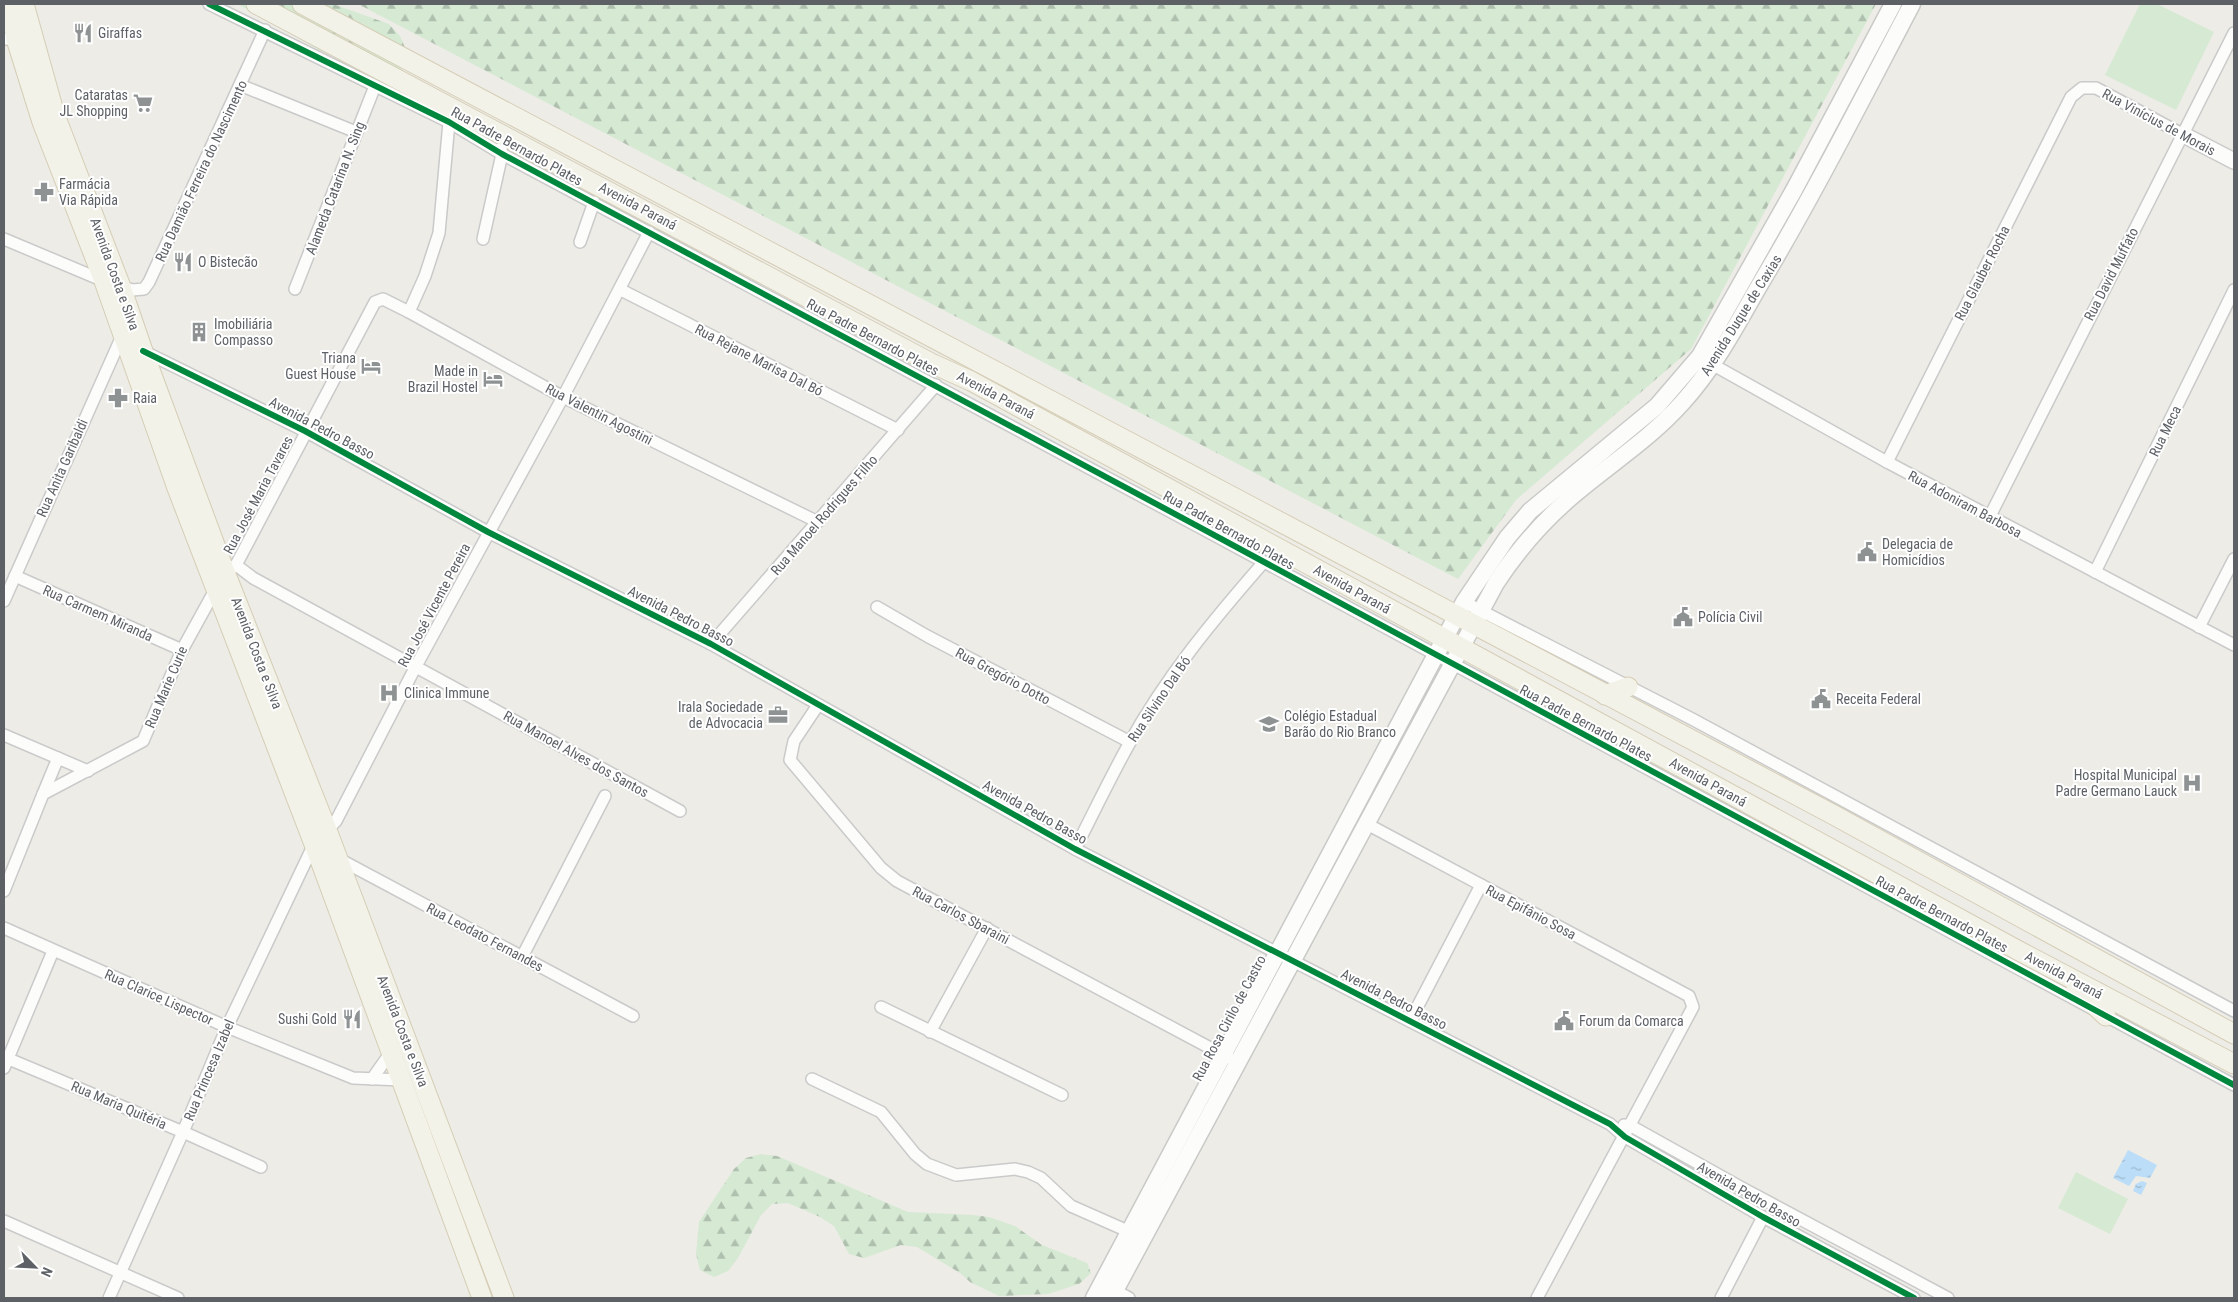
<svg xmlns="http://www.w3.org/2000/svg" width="2238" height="1302" viewBox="0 0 2238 1302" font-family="'Roboto Condensed',sans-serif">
<defs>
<pattern id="forest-firs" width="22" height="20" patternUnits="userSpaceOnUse" patternTransform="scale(1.25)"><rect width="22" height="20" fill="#d5e9d3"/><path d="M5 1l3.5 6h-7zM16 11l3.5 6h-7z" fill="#b0c0af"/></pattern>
<pattern id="water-ripples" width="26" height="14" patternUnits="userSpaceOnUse" patternTransform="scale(1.25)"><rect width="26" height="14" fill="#bbddf8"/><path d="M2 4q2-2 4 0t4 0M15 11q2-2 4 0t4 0" fill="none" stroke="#9bb7cd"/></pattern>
</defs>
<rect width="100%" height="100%" fill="#edece7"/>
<!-- green -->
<g fill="#d5e9d3">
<path d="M 2140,4 L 2157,4 L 2214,32 L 2176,110 L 2105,75 Z"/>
<path d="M 2076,1172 L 2128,1199 L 2110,1234 L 2058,1208 Z"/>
</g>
<!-- forest -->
<g fill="url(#forest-firs)">
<path d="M 238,4 L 333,4 L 389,24 L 400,36 L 407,52 L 392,59 L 405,73 L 411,91 L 393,90 L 351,63 L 321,51 Z"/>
<path d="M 358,4 L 1876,4 L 1691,349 L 1516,500 L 1458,579 Z"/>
<path d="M 761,1154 L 777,1156 L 908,1212 L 973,1215 L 989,1217 L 1015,1226 L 1042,1245 L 1087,1263 L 1091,1273 L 1079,1284 L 1048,1294 L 999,1296 L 970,1282 L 960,1273 L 917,1247 L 901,1245 L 864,1258 L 849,1254 L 834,1226 L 820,1217 L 788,1203 L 772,1204 L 761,1215 L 738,1258 L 728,1271 L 714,1277 L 700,1270 L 696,1254 L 699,1222 L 734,1169 L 746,1158 Z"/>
</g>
<!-- water -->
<g fill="url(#water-ripples)">
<path d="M 2128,1150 L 2157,1165 L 2150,1178 L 2136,1176 L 2129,1186 L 2113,1178 Z"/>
<path d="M 2142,1181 L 2147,1183 L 2141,1195 L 2133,1191 L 2136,1184 Z"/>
</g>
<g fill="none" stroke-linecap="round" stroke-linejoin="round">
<defs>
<g id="minor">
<path d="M 209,4 L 449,122 L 502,154 C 1081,461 1657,775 2234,1085"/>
<path d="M 4,39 L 16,39"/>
<path d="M 240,85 L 356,132"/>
<path d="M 4,239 L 104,281 L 132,290 L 144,289 L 149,282 L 265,30"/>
<path d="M 483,239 L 502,154 L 501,148"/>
<path d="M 580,242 L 594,202"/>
<path d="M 295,289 L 375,86"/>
<path d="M 621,290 L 898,430"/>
<path d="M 409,312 L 425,276 L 439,233 L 449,122"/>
<path d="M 143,351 L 305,431 L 488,532 L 711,644 L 1075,849 L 1610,1124 L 1625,1137 L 1763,1217 L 1914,1298"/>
<path d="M 1708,362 L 1887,462 L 2234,645"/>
<path d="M 1887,462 L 2071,97 L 2082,88 L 2096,88 L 2182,134"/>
<path d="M 1990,516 L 2234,33"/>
<path d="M 236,565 L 253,578 L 680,811"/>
<path d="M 2095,572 L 2234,290"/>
<path d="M 15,576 L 182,650"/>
<path d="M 4,601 L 122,336"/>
<path d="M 1464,602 L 1692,719 L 2234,1011"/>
<path d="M 877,607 L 927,636 L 1130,742"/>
<path d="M 2199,627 L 2234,559"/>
<path d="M 711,644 L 936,385"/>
<path d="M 818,705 L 794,741 L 790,760 L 881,868 L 897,881 L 1229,1058"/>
<path d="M 4,735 L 88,771"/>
<path d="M 43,794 L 58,758"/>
<path d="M 1367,824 L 1689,996 L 1693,1007 L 1537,1298"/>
<path d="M 1075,849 C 1093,814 1110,778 1129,744 C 1165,678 1214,619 1263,563"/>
<path d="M 339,859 L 633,1016"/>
<path d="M 4,891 L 43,794 L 143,741 L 182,650 L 225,572 L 236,565 L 375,302 L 383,299 L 409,312 L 563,397 L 818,522"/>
<path d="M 4,928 L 227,1027 L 353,1078 L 402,1080"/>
<path d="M 522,957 L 605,796"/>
<path d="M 881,1007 L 1062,1095"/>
<path d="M 1410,1021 L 1481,885"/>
<path d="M 930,1032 L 987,928"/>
<path d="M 4,1057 L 183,1132 L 261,1167"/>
<path d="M 4,1068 L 53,951"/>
<path d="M 372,1079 L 391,1052"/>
<path d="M 812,1079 L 881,1112 L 915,1154 L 927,1164 L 956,1175 L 1015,1169 L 1028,1172 L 1041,1178 L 1071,1206 L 1130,1232"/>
<path d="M 1624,1125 L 1631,1126 L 1744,1189 L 1948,1298"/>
<path d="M 4,1221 L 178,1298"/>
<path d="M 1109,1287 L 1129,1298"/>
<path d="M 109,1298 L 183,1132 L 227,1027 L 314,844 L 336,821 L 416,666 L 563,397 L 649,232"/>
<path d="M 1721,1298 L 1763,1217"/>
</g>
<path id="tertiary" d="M 2182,134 L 2234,161"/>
<g id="secondary">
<path d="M 1094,1298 L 1464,602 L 1507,538 L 1530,511 L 1657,406 L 1700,356 L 1794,190 L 1893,4"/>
<path d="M 1111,1298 L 1496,583 C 1517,551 1541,523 1570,498 C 1607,466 1650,439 1682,403 C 1714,368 1736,326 1759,286 C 1814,194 1862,99 1912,4"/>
</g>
<g id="primary">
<path d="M 10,4 L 16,39 L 42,122 L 104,281 L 177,488 L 314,844 L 482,1298"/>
<path d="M 24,4 L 55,115 L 121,287 L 143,351 L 225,572 L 327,830 L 504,1298"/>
<path d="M 256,4 L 931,363 L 971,381 L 2021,952 L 2234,1064"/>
<path d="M 302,4 L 1830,813 L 2234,1034"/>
<path d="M 1605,695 L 1628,687"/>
<path d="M 2076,988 L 2106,1016"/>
</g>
</defs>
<!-- minor casing -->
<use href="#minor" stroke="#cacaca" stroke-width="14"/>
<!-- tertiary casing -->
<use href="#tertiary" stroke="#cacaca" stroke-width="18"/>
<!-- secondary casing -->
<use href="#secondary" stroke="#c9c9c8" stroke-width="19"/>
<!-- primary casing -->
<use href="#primary" stroke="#d5cdb5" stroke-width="21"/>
<!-- minor -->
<use href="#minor" stroke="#fcfcfb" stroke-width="11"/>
<!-- tertiary -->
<use href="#tertiary" stroke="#fcfcfb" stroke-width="15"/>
<!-- secondary -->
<use href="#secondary" stroke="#fcfcfb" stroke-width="16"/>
<!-- primary -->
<use href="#primary" stroke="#f3f2e8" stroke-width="19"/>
<defs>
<g id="cycleway">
<path d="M 209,4 L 449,122 L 502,154 C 1081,461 1657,775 2234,1085"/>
<path d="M 143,351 L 305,431 L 488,532 L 711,644 L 1075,849 L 1610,1124 L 1625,1137 L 1763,1217 L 1914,1298"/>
</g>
</defs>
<!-- cycleway casing -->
<use href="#cycleway" stroke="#fff" stroke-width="9"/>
<!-- cycleway -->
<use href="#cycleway" stroke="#00873e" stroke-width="6"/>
</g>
<!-- icons -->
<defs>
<symbol id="restaurant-bare" viewBox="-9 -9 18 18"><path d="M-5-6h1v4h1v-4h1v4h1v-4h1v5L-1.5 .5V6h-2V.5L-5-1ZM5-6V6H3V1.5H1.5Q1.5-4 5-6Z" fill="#8f9293" stroke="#fff" stroke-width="2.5" paint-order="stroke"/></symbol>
<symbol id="supermarket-bare" viewBox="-9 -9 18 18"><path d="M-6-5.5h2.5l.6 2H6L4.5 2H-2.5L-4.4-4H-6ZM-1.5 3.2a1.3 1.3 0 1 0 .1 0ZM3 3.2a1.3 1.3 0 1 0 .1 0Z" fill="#8f9293" stroke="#fff" stroke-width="2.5" paint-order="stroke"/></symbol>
<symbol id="pharmacy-bare" viewBox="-9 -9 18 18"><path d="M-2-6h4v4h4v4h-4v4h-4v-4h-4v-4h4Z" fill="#8f9293" stroke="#fff" stroke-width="2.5" paint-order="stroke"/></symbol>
<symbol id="building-bare" viewBox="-9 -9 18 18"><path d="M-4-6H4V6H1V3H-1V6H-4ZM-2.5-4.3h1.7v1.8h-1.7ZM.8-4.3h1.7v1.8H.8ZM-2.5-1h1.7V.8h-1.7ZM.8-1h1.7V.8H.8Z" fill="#8f9293" stroke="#fff" stroke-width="2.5" paint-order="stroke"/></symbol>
<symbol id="hotel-bare" viewBox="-9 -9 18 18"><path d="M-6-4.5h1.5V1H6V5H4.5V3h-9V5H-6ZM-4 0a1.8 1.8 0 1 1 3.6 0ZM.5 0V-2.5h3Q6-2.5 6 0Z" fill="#8f9293" stroke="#fff" stroke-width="2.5" paint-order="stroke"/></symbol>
<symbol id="civic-bare" viewBox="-9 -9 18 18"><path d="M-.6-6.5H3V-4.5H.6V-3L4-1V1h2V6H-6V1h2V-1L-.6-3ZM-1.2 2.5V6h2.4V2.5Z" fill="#8f9293" stroke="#fff" stroke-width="2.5" paint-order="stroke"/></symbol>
<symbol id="hospital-bare" viewBox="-9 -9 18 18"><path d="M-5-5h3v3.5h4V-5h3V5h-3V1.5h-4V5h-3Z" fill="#8f9293" stroke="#fff" stroke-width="2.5" paint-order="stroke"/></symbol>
<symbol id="office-bare" viewBox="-9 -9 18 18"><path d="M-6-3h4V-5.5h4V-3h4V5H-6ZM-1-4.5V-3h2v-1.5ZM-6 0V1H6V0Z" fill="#8f9293" stroke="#fff" stroke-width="2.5" paint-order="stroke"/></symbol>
<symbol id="school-bare" viewBox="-9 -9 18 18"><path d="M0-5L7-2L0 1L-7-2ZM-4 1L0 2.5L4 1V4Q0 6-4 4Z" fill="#8f9293" stroke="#fff" stroke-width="2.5" paint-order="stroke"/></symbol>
</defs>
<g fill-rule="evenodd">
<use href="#restaurant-bare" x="69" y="19" width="28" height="28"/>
<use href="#supermarket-bare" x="129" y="89" width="28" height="28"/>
<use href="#pharmacy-bare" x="30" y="178" width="28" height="28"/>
<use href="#restaurant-bare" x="169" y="248" width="28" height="28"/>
<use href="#building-bare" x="185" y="318" width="28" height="28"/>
<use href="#hotel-bare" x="357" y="352" width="28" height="28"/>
<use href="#hotel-bare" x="479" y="365" width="28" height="28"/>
<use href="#pharmacy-bare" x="104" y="384" width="28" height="28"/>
<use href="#civic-bare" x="1853" y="538" width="28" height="28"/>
<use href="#civic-bare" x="1669" y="603" width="28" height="28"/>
<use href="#hospital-bare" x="375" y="679" width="28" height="28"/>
<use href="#civic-bare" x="1807" y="685" width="28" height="28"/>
<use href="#office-bare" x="764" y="701" width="28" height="28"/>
<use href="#school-bare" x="1255" y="710" width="28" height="28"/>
<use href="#hospital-bare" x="2178" y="769" width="28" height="28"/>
<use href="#restaurant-bare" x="338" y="1005" width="28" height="28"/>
<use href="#civic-bare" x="1550" y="1007" width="28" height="28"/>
</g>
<g text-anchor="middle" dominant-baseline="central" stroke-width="4" stroke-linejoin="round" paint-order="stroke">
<!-- poi labels -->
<g font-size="14" fill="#5d6166" stroke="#fff" text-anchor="start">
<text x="98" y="33">Giraffas</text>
<text x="128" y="95" text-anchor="end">Cataratas<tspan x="128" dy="16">JL Shopping</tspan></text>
<text x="59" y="184">Farmácia<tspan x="59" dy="16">Via Rápida</tspan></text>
<text x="198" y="262">O Bistecão</text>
<text x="214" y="324">Imobiliária<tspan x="214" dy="16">Compasso</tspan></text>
<text x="356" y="358" text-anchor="end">Triana<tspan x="356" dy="16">Guest House</tspan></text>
<text x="478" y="371" text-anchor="end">Made in<tspan x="478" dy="16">Brazil Hostel</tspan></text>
<text x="133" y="398">Raia</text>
<text x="1882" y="544">Delegacia de<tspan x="1882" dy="16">Homicídios</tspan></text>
<text x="1698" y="617">Polícia Civil</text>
<text x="404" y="693">Clinica Immune</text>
<text x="1836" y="699">Receita Federal</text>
<text x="763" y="707" text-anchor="end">Irala Sociedade<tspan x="763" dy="16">de Advocacia</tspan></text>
<text x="1284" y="716">Colégio Estadual<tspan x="1284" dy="16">Barão do Rio Branco</tspan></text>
<text x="2177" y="775" text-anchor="end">Hospital Municipal<tspan x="2177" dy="16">Padre Germano Lauck</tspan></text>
<text x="337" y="1019" text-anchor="end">Sushi Gold</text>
<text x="1579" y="1021">Forum da Comarca</text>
</g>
<!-- street labels -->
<g font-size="14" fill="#5d6166" stroke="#fff">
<text transform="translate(2159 122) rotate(28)">Rua Vinícius de Morais</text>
<text transform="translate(517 146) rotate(29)">Rua Padre Bernardo Plates</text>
<text transform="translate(201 171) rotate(-65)">Rua Damião Ferreira do Nascimento</text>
<text transform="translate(335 188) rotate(-69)">Alameda Catarina N. Sing</text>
<text transform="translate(638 206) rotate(28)">Avenida Paraná</text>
<text transform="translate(1982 273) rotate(-63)">Rua Glauber Rocha</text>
<text transform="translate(115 274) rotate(70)">Avenida Costa e Silva</text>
<text transform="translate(2111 274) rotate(-63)">Rua David Muffato</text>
<text transform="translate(1741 315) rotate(-58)">Avenida Duque de Caxias</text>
<text transform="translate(873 337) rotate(28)">Rua Padre Bernardo Plates</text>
<text transform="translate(759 360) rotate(27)">Rua Rejane Marisa Dal Bó</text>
<text transform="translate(996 395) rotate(28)">Avenida Paraná</text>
<text transform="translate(599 414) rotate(27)">Rua Valentin Agostini</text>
<text transform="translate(322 428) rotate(28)">Avenida Pedro Basso</text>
<text transform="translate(2165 431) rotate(-64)">Rua Meca</text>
<text transform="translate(62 468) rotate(-66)">Rua Anita Garibaldi</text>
<text transform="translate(258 495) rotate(-62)">Rua José Maria Tavares</text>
<text transform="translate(1965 504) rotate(28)">Rua Adoniram Barbosa</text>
<text transform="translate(824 515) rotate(-49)">Rua Manoel Rodrigues Filho</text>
<text transform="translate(1229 530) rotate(29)">Rua Padre Bernardo Plates</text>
<text transform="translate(1352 589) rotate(29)">Avenida Paraná</text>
<text transform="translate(434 605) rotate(-62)">Rua José Vicente Pereira</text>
<text transform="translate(98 613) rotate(24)">Rua Carmem Miranda</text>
<text transform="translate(681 616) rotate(27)">Avenida Pedro Basso</text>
<text transform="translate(257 653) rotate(69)">Avenida Costa e Silva</text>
<text transform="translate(1003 676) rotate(28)">Rua Gregório Dotto</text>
<text transform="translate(166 687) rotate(-67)">Rua Marie Curie</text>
<text transform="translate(1159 699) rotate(-56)">Rua Silvino Dal Bó</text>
<text transform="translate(1586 723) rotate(28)">Rua Padre Bernardo Plates</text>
<text transform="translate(576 754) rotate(29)">Rua Manoel Alves dos Santos</text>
<text transform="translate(1708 782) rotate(29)">Avenida Paraná</text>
<text transform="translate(1035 812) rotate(29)">Avenida Pedro Basso</text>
<text transform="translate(1531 912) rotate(28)">Rua Epifânio Sosa</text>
<text transform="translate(1942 914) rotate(28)">Rua Padre Bernardo Plates</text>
<text transform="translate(961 915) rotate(28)">Rua Carlos Sbaraini</text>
<text transform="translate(485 937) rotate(28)">Rua Leodato Fernandes</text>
<text transform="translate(2064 975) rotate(28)">Avenida Paraná</text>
<text transform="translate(159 997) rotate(24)">Rua Clarice Lispector</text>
<text transform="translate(1394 999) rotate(27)">Avenida Pedro Basso</text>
<text transform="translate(1229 1018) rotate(-62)">Rua Rosa Cirilo de Castro</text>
<text transform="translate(403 1031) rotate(69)">Avenida Costa e Silva</text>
<text transform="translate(209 1070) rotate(-67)">Rua Princesa Izabel</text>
<text transform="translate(119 1105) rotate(23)">Rua Maria Quitéria</text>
<text transform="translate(1749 1194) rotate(30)">Avenida Pedro Basso</text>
</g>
</g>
<!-- border -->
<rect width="2238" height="1302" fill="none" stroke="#5d6166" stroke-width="10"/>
<!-- north arrow -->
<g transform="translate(35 1267) rotate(114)" stroke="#ffffff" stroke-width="4" paint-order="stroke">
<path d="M0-4L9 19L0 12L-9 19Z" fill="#5d6166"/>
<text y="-8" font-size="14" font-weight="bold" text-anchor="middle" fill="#5d6166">N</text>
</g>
</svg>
